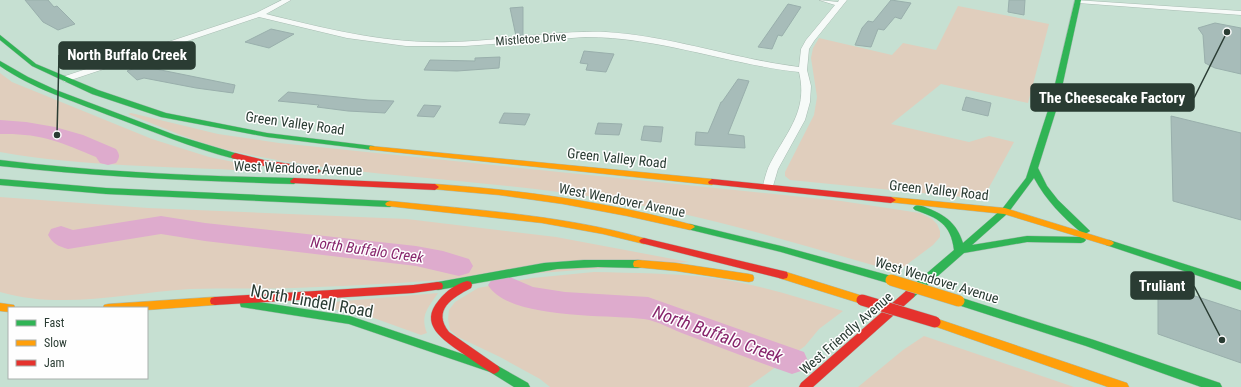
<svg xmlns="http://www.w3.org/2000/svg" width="1241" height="387" viewBox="0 0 1241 387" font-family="'Roboto Condensed',sans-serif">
<rect width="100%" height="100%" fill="#c6e0d2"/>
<!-- green -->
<g fill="#e0cebd">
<path d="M 958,6 L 1049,24 L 1028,103 L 941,84 L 891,124 L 969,142 L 989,136 L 1014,142 L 986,193 L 980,196 L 962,197 L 790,180 L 785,176 L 785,172 L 814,115 L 817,97 L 811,58 L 813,48 L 819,38 L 892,55 L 903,43 L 936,50 Z"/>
<path d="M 0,73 L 12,82 L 152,139 L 209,157 L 258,167 L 254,171 C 170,166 84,167 0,152 Z"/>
<path d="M 131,113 L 218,134 L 279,143 L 841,201 L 920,213 L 932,219 L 937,224 L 940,231 L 940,237 L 933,245 L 897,272 C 837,255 777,237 717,222 C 665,209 611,199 558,192 C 449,177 339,175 232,151 C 196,143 162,127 128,114 Z"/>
<path d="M 0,197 L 148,208 L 407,219 L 556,237 L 689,262 C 557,271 426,283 294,288 C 259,289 224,288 190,289 C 127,293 62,310 0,292 Z"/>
<path d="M 594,272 C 634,273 674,273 713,278 C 757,284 800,298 843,311 L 819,329 L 805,346 L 748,387 L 550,387 L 540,379 L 500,357 L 458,337 L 450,330 L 448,319 L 449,310 L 455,302 L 478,288 L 532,278 Z"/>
<path d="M 438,293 C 428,308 420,315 427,333 L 421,335 L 371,317 L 319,306 L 321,303 Z"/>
<path d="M 924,336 L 1074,387 L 858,387 L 903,350 Z"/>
</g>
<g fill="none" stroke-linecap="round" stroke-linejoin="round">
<!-- river -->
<g fill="#deabcd" fill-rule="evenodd">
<path d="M 0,120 L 26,122 L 55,127 L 83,135 L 116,149 C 120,155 120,157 116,163 L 108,165 L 100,163 L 96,157 C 61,142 40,133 0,134 Z"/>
<path d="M 161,216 L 205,223 L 416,246 L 443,251 L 469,259 L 473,266 L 469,273 L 459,276 L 416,266 L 205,241 L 161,234 L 68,249 C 58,246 53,244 48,235 L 51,229 L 61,226 L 73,230 Z"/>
<path d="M 503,274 L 533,287 L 565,292 L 648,297 L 804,352 L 808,361 L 804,370 L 792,374 C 757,362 722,348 687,335 C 673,330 658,321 644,319 C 607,314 509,320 488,285 L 493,278 Z"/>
</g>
</g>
<!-- building -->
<g fill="#a7bcb9" stroke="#99afac">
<path d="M 25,0 L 48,0 L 54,7 L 57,6 L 75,24 L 58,30 L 43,22 Z"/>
<path d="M 891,0 L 911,3 L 901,19 L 895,17 L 884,30 L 878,29 L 871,47 L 855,45 L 862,28 L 868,21 L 873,22 Z"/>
<path d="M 1009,0 L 1025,0 L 1024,15 L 1008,12 Z"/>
<path d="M 788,4 L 801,7 L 782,36 L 778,35 L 772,49 L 758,47 Z"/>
<path d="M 523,7 L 523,35 L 516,36 L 510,8 Z"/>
<path d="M 1215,23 L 1241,28 L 1241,74 L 1215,68 L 1205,63 L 1203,35 L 1198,28 Z"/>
<path d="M 271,29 L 294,34 L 269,48 L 245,42 Z"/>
<path d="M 584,51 L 614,54 L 606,72 L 586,70 L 588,64 L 580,63 Z"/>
<path d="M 500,57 L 499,68 L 457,71 L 424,70 L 430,60 L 475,61 L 475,58 Z"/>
<path d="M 141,66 L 235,85 L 233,93 L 196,88 L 144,78 L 137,80 L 127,71 Z"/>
<path d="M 738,79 L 749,81 L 728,134 L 744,136 L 745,148 L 695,145 L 696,132 L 708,133 L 721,102 L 722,102 Z"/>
<path d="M 288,92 L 368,100 L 394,101 L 385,113 L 348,111 L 317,107 L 319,105 L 278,101 Z"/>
<path d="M 966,97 L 991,103 L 988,116 L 962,110 Z"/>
<path d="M 424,105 L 441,106 L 434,117 L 417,116 Z"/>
<path d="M 504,113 L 530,114 L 525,125 L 499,123 Z"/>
<path d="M 1171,116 L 1241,133 L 1241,220 L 1173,201 Z"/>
<path d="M 598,123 L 622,124 L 619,135 L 595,134 Z"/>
<path d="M 644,126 L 663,127 L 661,142 L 641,140 Z"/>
<path d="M 1158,284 L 1241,311 L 1241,363 L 1158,334 Z"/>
</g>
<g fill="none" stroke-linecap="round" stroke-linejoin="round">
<defs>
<g id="street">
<path d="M 282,0 L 291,0 L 266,14 C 327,29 386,44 450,42 C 502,41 554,30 606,32 C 672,36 734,59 799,67 L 801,49 L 806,40 L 835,5 L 819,0 L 838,2 L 839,0 L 847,0 L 814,41 L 809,49 L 807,70 L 811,86 L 810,102 L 805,120 L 778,169 L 773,186 L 768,189 L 763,186 C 764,180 766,174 768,168 C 784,134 809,113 799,72 C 727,64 659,37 585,37 L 465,46 L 406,46 L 347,38 L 259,17 L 68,81 L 65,82 L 61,79 L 62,77 L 256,13 Z"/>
<path d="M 1075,0 L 1241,11 L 1241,15 L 1078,3 L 1076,2 Z"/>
</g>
<g id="fast">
<path d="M 1075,0 L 1081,0 L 1059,101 L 1038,168 L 1047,186 L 1058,200 L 1090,231 L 1085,234 L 1082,233 C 1062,217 1046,200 1034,178 L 1008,213 L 972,245 L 1027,236 L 1081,237 L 1084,238 L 1086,240 L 1084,242 L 1081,243 L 1027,242 L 964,253 L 914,297 L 910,298 L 906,297 L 905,294 L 906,291 L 954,250 C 951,224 938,218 915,210 L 913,208 L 915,206 C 919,205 923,206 927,208 C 946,215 957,224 963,243 L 1002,209 L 1026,178 L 1051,101 Z"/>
<path d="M 0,35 L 36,64 L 98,90 L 166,113 L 267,133 L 373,146 L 377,148 L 373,150 L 267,137 L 161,117 L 92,94 L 32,66 L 0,40 Z"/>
<path d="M 0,61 L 28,77 L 56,90 L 175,135 L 238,154 L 239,156 L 235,159 C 191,148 150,130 108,115 C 71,100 33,89 0,66 Z"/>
<path d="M 0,160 C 98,172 196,176 294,178 L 298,181 L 294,184 C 196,181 98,177 0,166 Z"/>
<path d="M 0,179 L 106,188 L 390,201 L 395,204 L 390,207 L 106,194 L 0,185 Z"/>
<path d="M 690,224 L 781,246 L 895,277 L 896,280 L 895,283 L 891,284 L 781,252 L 687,229 L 685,227 L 687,225 Z"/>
<path d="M 1109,240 L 1241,282 L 1241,290 L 1106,245 L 1104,243 L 1106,241 Z"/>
<path d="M 584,260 L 638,260 L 642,261 L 643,264 L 642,267 L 638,268 L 598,267 L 557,269 L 438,290 L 434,289 L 433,286 L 434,283 L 438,282 L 544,263 Z"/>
<path d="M 959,297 L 1094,340 L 1220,383 L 1222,387 L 1201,387 L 1086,346 L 955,304 L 954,301 L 955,298 Z"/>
<path d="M 245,300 L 350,316 L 498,366 L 528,383 L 530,387 L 514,387 L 490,372 L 349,324 L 241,307 L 240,304 L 241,301 Z"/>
</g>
<g id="slow">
<path d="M 370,146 L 712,179 L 716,182 L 712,185 L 373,150 L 370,150 L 369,148 Z"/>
<path d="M 435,184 C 522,190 609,202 693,225 L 695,227 L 690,230 L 627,216 L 563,204 L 499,195 L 432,189 L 431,187 L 432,185 Z"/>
<path d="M 891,197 L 1005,208 L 1112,241 L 1114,243 L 1112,245 L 1109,246 L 1004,214 L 888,202 L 886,200 L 888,198 Z"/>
<path d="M 390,201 C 476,210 564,215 647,239 L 649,241 L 647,243 L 644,244 L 603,234 L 542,223 L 387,206 L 385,204 L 387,202 Z"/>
<path d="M 638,260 L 676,263 L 749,274 L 753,275 L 754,278 L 753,281 L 749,282 L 676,271 L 634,267 L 633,264 L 634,261 Z"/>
<path d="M 783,271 L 866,297 L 867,300 L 866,303 L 862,304 L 779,278 L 778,275 L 779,272 Z"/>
<path d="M 215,297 L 219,298 L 220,301 L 219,304 L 215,305 L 147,310 L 147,308 L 103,308 L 104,305 L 108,304 Z"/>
<path d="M 0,303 L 14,305 L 15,308 L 9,308 L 9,312 L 0,311 Z"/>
<path d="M 935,318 L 1127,383 L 1129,387 L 1108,387 L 931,325 L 929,322 L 931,319 Z"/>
</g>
<g id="jam">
<path d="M 235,153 L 264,160 L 317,168 L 321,171 L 317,174 L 264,166 L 232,158 L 231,156 Z"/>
<path d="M 294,178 L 435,184 L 439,187 L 435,190 L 291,183 L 290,181 Z"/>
<path d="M 712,179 L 891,197 L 896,200 L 891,203 L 709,184 L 708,182 Z"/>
<path d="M 644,238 L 783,271 L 787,272 L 788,275 L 787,278 L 783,279 L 641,243 L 639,241 L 641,239 Z"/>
<path d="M 467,281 L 471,282 L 472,285 L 471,288 C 452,298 432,310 449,332 L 498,366 L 500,369 L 498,372 L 494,374 L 490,372 C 480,366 471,359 462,353 C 443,340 418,324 439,300 C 446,291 456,284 467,281 Z"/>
<path d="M 438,282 L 442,283 L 443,286 L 442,289 L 413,293 L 215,305 L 211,304 L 210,301 L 211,298 L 215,297 L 413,285 Z"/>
<path d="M 910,290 L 914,291 L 915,294 L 914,297 L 813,387 L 799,387 L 801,383 L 906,291 Z"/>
</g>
</defs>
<!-- street casing -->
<use href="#street" stroke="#a8bcb2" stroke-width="1"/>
<!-- fast casing -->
<use href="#fast" stroke="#a8bcb2" stroke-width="1"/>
<!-- slow casing -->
<use href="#slow" stroke="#a8bcb2" stroke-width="1"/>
<!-- jam casing -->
<use href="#jam" stroke="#a8bcb2" stroke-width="1"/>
<!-- street -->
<use href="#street" fill="#f6faf8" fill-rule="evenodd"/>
<!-- fast -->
<use href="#fast" fill="#30b455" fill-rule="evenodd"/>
<!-- slow -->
<use href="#slow" fill="#ff9f0a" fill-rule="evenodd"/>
<!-- jam -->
<use href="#jam" fill="#e5322d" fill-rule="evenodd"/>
<defs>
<path id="slow-bridge" d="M 891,280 L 959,301"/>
<path id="jam-bridge" d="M 862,300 L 935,322"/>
</defs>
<!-- slow-bridge casing -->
<use href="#slow-bridge" stroke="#a8bcb2" stroke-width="12" stroke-linecap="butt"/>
<!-- jam-bridge casing -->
<use href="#jam-bridge" stroke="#a8bcb2" stroke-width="12" stroke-linecap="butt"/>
<!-- slow-bridge -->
<use href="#slow-bridge" stroke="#ff9f0a" stroke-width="11"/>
<!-- jam-bridge -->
<use href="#jam-bridge" stroke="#e5322d" stroke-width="11"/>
</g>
<g text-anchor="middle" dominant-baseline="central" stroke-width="3" stroke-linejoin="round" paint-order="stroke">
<!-- far-street labels -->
<g font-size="12" fill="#2a3c33" stroke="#fefefe">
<text transform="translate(531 39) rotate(-4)">Mistletoe Drive</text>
</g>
<!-- street labels -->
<g font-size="14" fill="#2a3c33" stroke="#fefefe">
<text transform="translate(295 123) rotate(8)">Green Valley Road</text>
<text transform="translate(617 158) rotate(6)">Green Valley Road</text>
<text transform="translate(298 168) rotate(2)">West Wendover Avenue</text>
<text transform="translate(939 190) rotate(6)">Green Valley Road</text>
<text transform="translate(622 200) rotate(11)">West Wendover Avenue</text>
<text transform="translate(937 280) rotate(17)">West Wendover Avenue</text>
<text transform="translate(846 333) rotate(-41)">West Friendly Avenue</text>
</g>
<!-- water labels -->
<g font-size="15" font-style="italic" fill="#87256c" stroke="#fefefe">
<text transform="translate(367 250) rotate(8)">North Buffalo Creek</text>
</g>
<!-- near-street labels -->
<g font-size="17" fill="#2a3c33" stroke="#fefefe">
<text transform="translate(312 301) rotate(10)">North Lindell Road</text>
</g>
<!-- near-water labels -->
<g font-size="18" font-style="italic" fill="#87256c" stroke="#fefefe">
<text transform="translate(718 334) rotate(20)">North Buffalo Creek</text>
</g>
</g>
<!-- callouts -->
<path fill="none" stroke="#2a3c33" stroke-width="1.5" d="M57 135L59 55M1227 32L1194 98M1222 340L1194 286"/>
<g fill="#2a3c33" stroke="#fefefe" stroke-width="1.5">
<circle cx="57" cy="135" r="4"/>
<circle cx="1227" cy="32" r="4"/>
<circle cx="1222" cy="340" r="4"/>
</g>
<g fill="#2a3c33" stroke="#2a3c33" stroke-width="1.5">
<rect x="59" y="42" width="136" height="27" rx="4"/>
<rect x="1031" y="84" width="163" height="27" rx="4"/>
<rect x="1131" y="272" width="63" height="27" rx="4"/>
</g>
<g font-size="15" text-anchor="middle" font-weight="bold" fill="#fff">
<text x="127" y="60">North Buffalo Creek</text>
<text x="1112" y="103">The Cheesecake Factory</text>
<text x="1162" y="291">Truliant</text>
</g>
<!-- legend -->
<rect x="8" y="307" width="140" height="72" fill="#fefefe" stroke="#a9b0ad"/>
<rect x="16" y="320" width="20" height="6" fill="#30b455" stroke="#a9b0ad"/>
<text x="44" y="327" font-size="12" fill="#2a3c33">Fast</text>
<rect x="16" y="340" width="20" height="6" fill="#ff9f0a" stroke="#a9b0ad"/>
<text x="44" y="347" font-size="12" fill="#2a3c33">Slow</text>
<rect x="16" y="360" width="20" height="6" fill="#e5322d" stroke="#a9b0ad"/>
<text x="44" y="367" font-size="12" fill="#2a3c33">Jam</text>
</svg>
